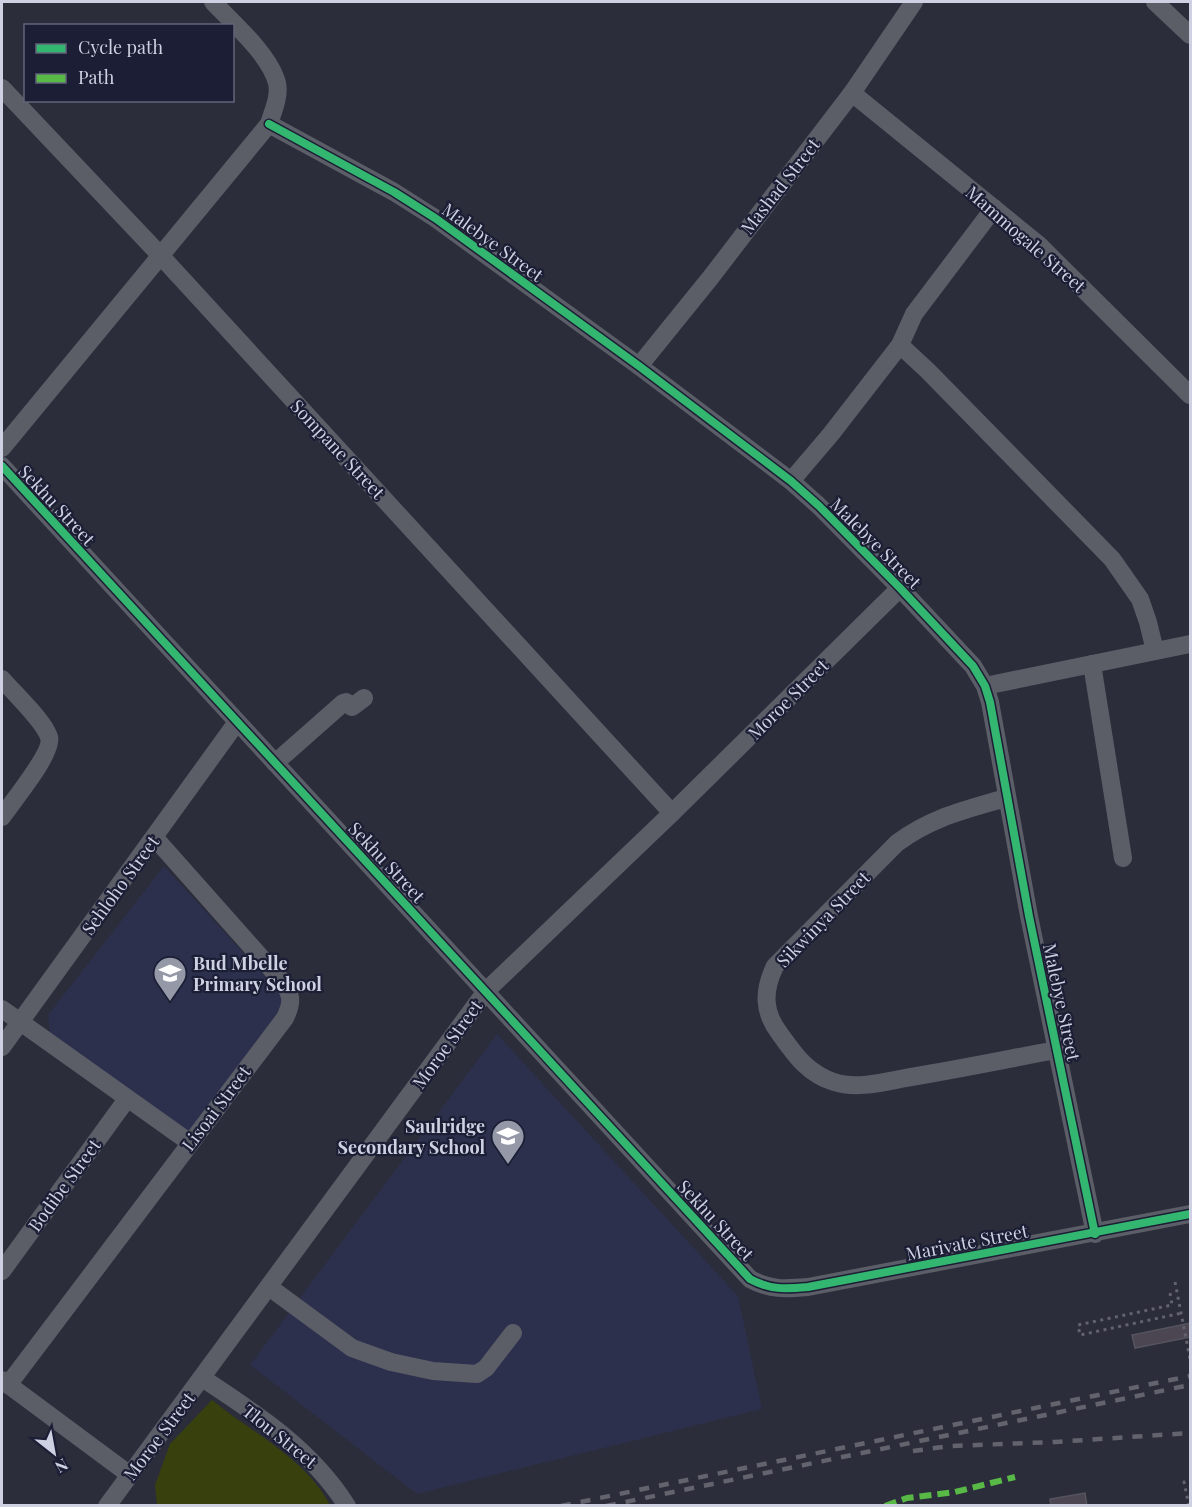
<svg xmlns="http://www.w3.org/2000/svg" width="1192" height="1507" viewBox="0 0 1192 1507" font-family="'Playfair Display',serif">
<rect width="100%" height="100%" fill="#2b2d3a"/>
<!-- built -->
<g fill="#2c304c">
<path d="M 164,866 L 281,994 L 283,1009 L 197,1129 L 181,1132 L 50,1036 L 48,1015 Z"/>
<path d="M 497,1034 L 738,1296 L 762,1409 L 417,1494 L 250,1365 Z"/>
</g>
<!-- green -->
<path fill="#38410e" d="M 212,1400 C 252,1433 305,1458 330,1505 L 157,1505 L 155,1485 L 170,1444 Z"/>
<!-- building -->
<g fill="#4b4652" stroke="#56545e" stroke-width="1.5">
<path d="M 1191,1323 L 1191,1337 L 1135,1348 L 1132,1335 Z"/>
<path d="M 1085,1493 L 1087,1506 L 1051,1506 L 1050,1499 Z"/>
</g>
<g fill="none" stroke-linecap="round" stroke-linejoin="round">
<!-- path -->
<g stroke="#62636d" stroke-width="3" stroke-dasharray="3 4.5" stroke-linecap="butt">
<path d="M 1175,1282 L 1190,1359"/>
<path d="M 1170,1293 L 1172,1305 L 1078,1325 L 1080,1335 L 1182,1313"/>
<path d="M 1189,1506 L 1184,1482 L 1190,1481"/>
</g>
<!-- minor -->
<g stroke="#5b5d67" stroke-width="18">
<path d="M 1155,2 L 1190,35"/>
<path d="M 2,88 L 160,255 L 672,813"/>
<path d="M 852,93 L 1039,245 L 1190,395"/>
<path d="M 269,124 L 394,192 L 435,218 L 639,366 L 791,481 L 819,506 L 900,588 L 973,666 L 985,686 L 990,702 L 1029,916 L 1095,1234"/>
<path d="M 900,345 L 928,371 L 1112,559 L 1140,599 L 1148,622 L 1155,651"/>
<path d="M 639,366 L 711,277 L 852,93 L 914,2"/>
<path d="M 2,448 L 269,124 C 273,111 280,96 277,83 C 270,55 233,23 213,2"/>
<path d="M 2,466 L 750,1279 C 770,1290 785,1289 808,1287 L 1190,1214"/>
<path d="M 791,481 L 831,434 L 900,345 L 914,314 L 994,208"/>
<path d="M 1092,664 L 1123,858"/>
<path d="M 2,679 C 14,693 44,721 49,737 C 54,752 12,802 2,817"/>
<path d="M 985,686 L 1190,644"/>
<path d="M 275,763 L 343,703 L 346,702 L 352,707 L 364,698"/>
<path d="M 1006,798 C 965,810 932,817 897,843 L 775,966 C 763,991 763,1012 780,1034 C 795,1055 808,1074 834,1082 C 858,1090 887,1081 911,1077 C 960,1069 1008,1059 1056,1050"/>
<path d="M 2,1009 L 189,1142"/>
<path d="M 2,1047 L 237,722"/>
<path d="M 2,1271 L 127,1099"/>
<path d="M 269,1287 L 352,1348 L 391,1362 L 433,1371 L 477,1374 L 486,1368 L 513,1333"/>
<path d="M 202,1378 C 257,1414 311,1449 347,1506"/>
<path d="M 2,1380 L 130,1475"/>
<path d="M 8,1385 L 285,1018 C 293,1002 292,994 281,980 L 155,838"/>
<path d="M 107,1506 L 486,991 L 672,813 L 900,588"/>
</g>
<!-- rail -->
<g stroke="#62636d" stroke-width="4.5" stroke-dasharray="10 10" stroke-linecap="butt">
<path d="M 913,1451 L 950,1446 L 1055,1442 L 1190,1433"/>
<path d="M 561,1506 L 1190,1376"/>
<path d="M 606,1506 L 1190,1385"/>
</g>
<!-- quiet -->
<path stroke="#58b947" stroke-width="6" stroke-dasharray="12 6" stroke-linecap="butt" d="M 885,1506 L 907,1498 L 955,1492 L 1015,1477"/>
<defs>
<g id="cycleway">
<path d="M 269,124 L 394,192 L 435,218 L 639,366 L 791,481 L 819,506 L 900,588 L 973,666 L 985,686 L 990,702 L 1029,916 L 1095,1234"/>
<path d="M 2,466 L 750,1279 C 770,1290 785,1289 808,1287 L 1190,1214"/>
</g>
</defs>
<!-- cycleway casing -->
<use href="#cycleway" stroke="#1b1e35" stroke-width="11"/>
<!-- cycleway -->
<use href="#cycleway" stroke="#33b770" stroke-width="8"/>
</g>
<!-- icons -->
<defs>
<symbol id="school-pin" viewBox="-11 -11 22 30"><path d="M0 17L-7.5 6A9.5 9.5 0 1 1 7.5 6Z" fill="#9598a7" stroke="#1b1e35"/><path d="M0-5L7-2L0 1L-7-2ZM-4 1L0 2.5L4 1V4Q0 6-4 4Z" fill="#fff"/></symbol>
</defs>
<g fill-rule="evenodd">
<use href="#school-pin" x="151" y="954" width="38" height="52"/>
<use href="#school-pin" x="489" y="1117" width="38" height="52"/>
</g>
<g text-anchor="middle" dominant-baseline="central" stroke-width="4.5" stroke-linejoin="round" paint-order="stroke">
<!-- street labels -->
<g font-size="18" fill="#ced1e1" stroke="#1b1e35">
<text transform="translate(780 186) rotate(-52)">Mashad Street</text>
<text transform="translate(1026 239) rotate(41)">Mammogale Street</text>
<text transform="translate(493 242) rotate(36)">Malebye Street</text>
<text transform="translate(338 449) rotate(47)">Sompane Street</text>
<text transform="translate(57 505) rotate(47)">Sekhu Street</text>
<text transform="translate(876 543) rotate(45)">Malebye Street</text>
<text transform="translate(788 699) rotate(-45)">Moroe Street</text>
<text transform="translate(387 862) rotate(47)">Sekhu Street</text>
<text transform="translate(120 885) rotate(-54)">Sehloho Street</text>
<text transform="translate(823 919) rotate(-46)">Sikwinya Street</text>
<text transform="translate(1062 1002) rotate(78)">Malebye Street</text>
<text transform="translate(447 1044) rotate(-54)">Moroe Street</text>
<text transform="translate(216 1108) rotate(-53)">Lisoai Street</text>
<text transform="translate(64 1185) rotate(-54)">Bodibe Street</text>
<text transform="translate(716 1220) rotate(47)">Sekhu Street</text>
<text transform="translate(967 1242) rotate(-11)">Marivate Street</text>
<text transform="translate(159 1436) rotate(-53)">Moroe Street</text>
<text transform="translate(280 1436) rotate(39)">Tlou Street</text>
</g>
<!-- poi labels -->
<g font-size="18" font-weight="bold" fill="#ced1e1" stroke="#1b1e35" text-anchor="start">
<text x="193" y="963">Bud Mbelle<tspan x="193" dy="21">Primary School</tspan></text>
<text x="485" y="1126" text-anchor="end">Saulridge<tspan x="485" dy="21">Secondary School</tspan></text>
</g>
</g>
<!-- border -->
<rect width="1192" height="1507" fill="none" stroke="#ced1e1" stroke-width="6"/>
<!-- legend -->
<rect x="24" y="24" width="210" height="78" fill="#1b1e35" stroke="#63667a" stroke-width="1.5"/>
<rect x="36" y="44" width="30" height="9" fill="#33b770" stroke="#63667a" stroke-width="1.5"/>
<text x="78" y="54" font-size="18" fill="#ced1e1">Cycle path</text>
<rect x="36" y="74" width="30" height="9" fill="#58b947" stroke="#63667a" stroke-width="1.5"/>
<text x="78" y="84" font-size="18" fill="#ced1e1">Path</text>
<!-- north arrow -->
<g transform="translate(54 1453) rotate(149)" stroke="#1b1e35" stroke-width="4.5" paint-order="stroke">
<path d="M0-4.5L10 22L0 15L-10 22Z" fill="#ced1e1"/>
<text y="-9" font-size="16" font-weight="bold" text-anchor="middle" fill="#ced1e1">N</text>
</g>
</svg>
